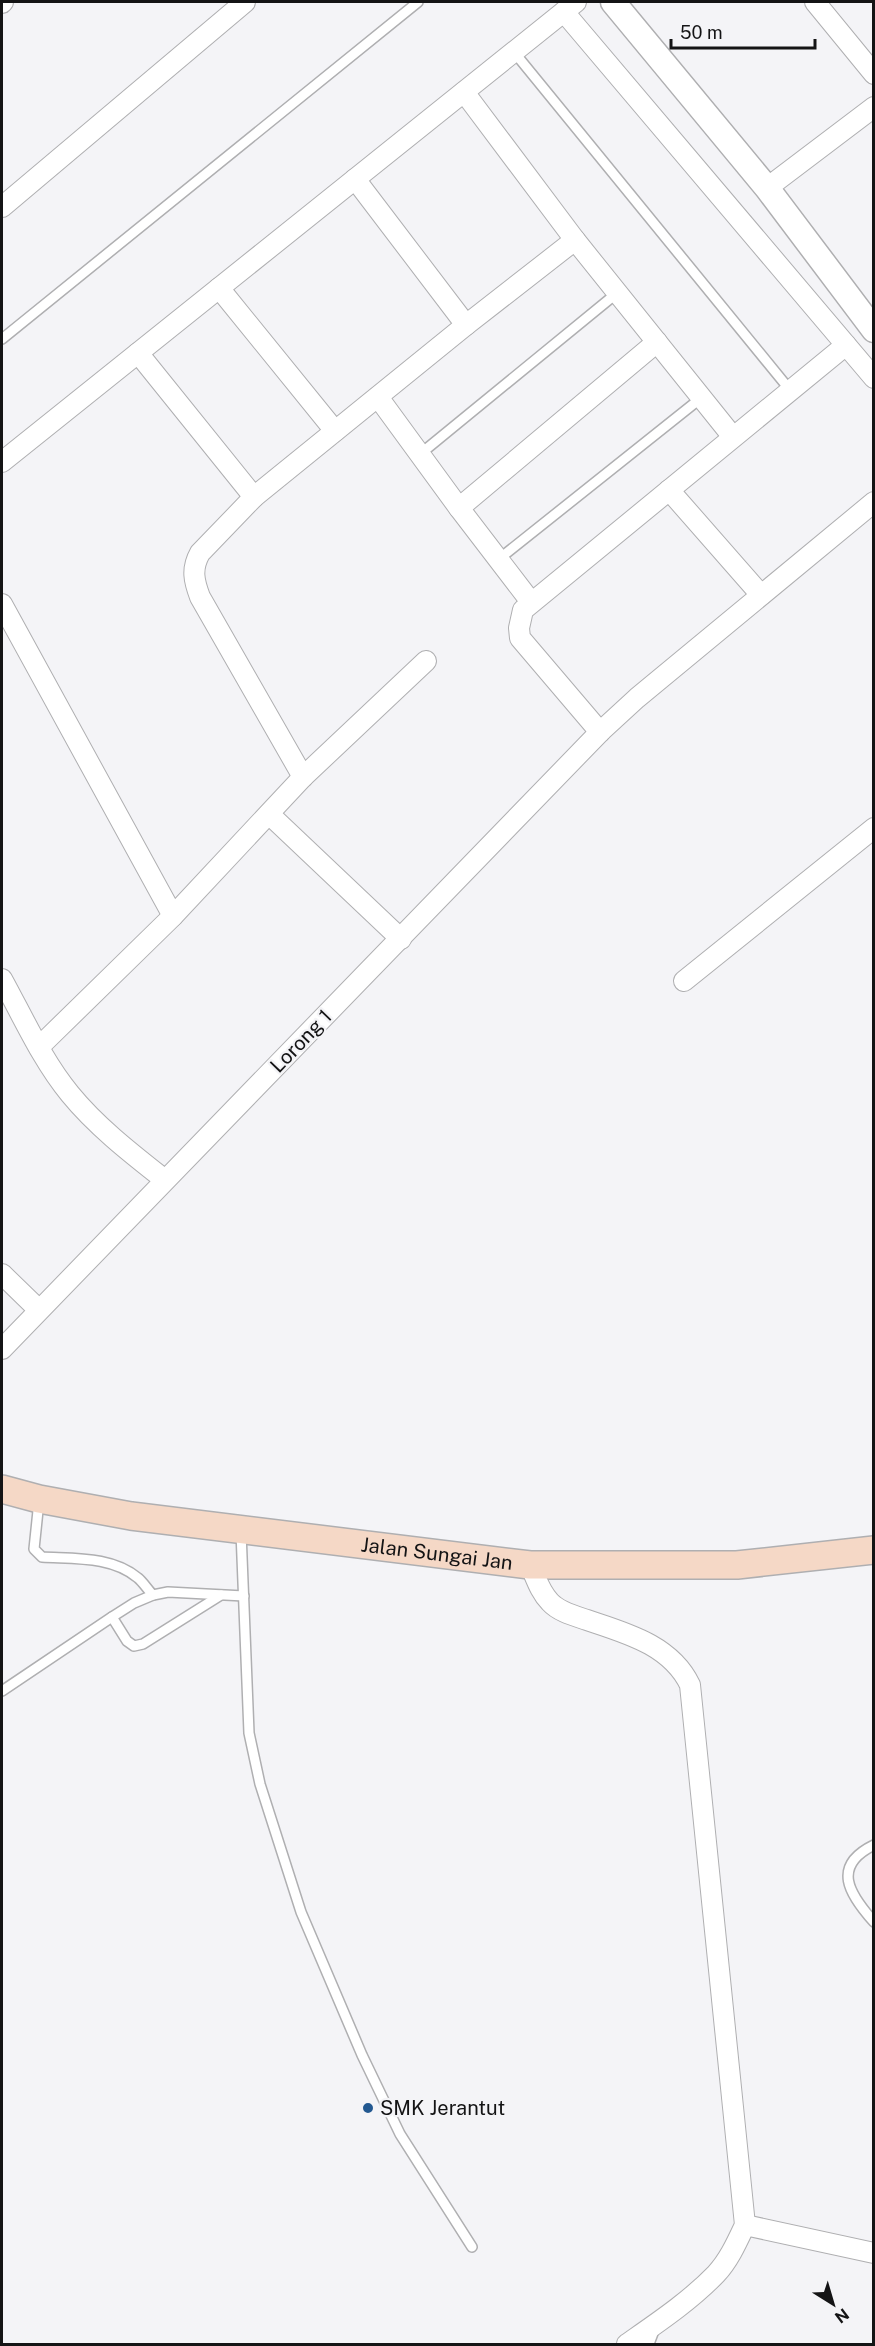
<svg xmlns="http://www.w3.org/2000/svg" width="875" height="2346" viewBox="0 0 875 2346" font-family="'Public Sans',sans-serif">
<rect width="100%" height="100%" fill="#f4f4f7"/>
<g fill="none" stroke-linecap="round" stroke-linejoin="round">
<defs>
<g id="service">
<path d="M 514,52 L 790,390"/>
<path d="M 2,339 L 418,2"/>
<path d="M 419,455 L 617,293"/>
<path d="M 499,559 L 701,398"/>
<path d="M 39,1501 L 34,1549 L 42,1557 C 74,1559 112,1556 138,1578 C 143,1582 148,1590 153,1595"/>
<path d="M 241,1532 L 249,1733 L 260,1784 L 301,1912 L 362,2055 L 400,2134 L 472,2247"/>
<path d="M 112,1617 L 127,1641 L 134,1646 L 143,1644 L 221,1595"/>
<path d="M 2,1691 L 112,1617 L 134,1603 L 153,1595 L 168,1592 L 244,1596"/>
<path d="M 874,1845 C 831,1866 849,1894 874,1922"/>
<path d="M 649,2344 L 655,2328"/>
</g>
<g id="minor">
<path d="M 815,2 L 874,74"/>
<path d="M 2,3 L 3,2"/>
<path d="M 564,12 L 874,378"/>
<path d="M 464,92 L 575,240 L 733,437"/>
<path d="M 355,179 L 466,325"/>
<path d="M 767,188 L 874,107"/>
<path d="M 2,207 L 245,2"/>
<path d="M 219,288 L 335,431"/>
<path d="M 138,353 L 254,497"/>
<path d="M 378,397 L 459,508 L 531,602"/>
<path d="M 2,462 L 576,2"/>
<path d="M 669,490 L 761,595"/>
<path d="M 459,508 L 657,342"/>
<path d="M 2,604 L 173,916"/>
<path d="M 600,732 L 520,638 L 519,628 L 523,610 L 846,345"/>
<path d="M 303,777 L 200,597 C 194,581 191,569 200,553 L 254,497 L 466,325 L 575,240"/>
<path d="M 269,814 L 401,939"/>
<path d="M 2,979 C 23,1017 42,1060 70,1094 C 97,1127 132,1154 165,1180"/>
<path d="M 684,981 L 874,828"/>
<path d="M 39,1047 L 173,916 L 303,777 L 426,661"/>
<path d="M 2,1274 L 38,1309"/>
<path d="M 2,1349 L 600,732 L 637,698 L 874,502"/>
<path d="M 530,1565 C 536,1578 540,1592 550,1602 C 559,1612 575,1616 587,1620 C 626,1633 671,1645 690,1685 L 745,2225 C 737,2242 729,2260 716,2274 C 690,2301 657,2323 627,2344"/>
<path d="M 745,2225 L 874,2253"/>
</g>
<path id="tertiary" d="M 613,2 L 767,188 L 874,330"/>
<g id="secondary">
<path id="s1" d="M 2,1489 L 39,1499 L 131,1516 L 530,1565 L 737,1565 L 874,1550"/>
</g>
</defs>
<!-- service casing -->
<use href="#service" stroke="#afafb1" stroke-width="12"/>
<!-- minor casing -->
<use href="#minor" stroke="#afafb1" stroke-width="22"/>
<!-- tertiary casing -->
<use href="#tertiary" stroke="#afafb1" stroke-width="27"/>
<!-- secondary casing -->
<use href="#secondary" stroke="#afafb1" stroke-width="30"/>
<!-- service -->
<use href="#service" stroke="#fff" stroke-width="9"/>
<!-- minor -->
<use href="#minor" stroke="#fff" stroke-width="20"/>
<!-- tertiary -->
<use href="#tertiary" stroke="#fff" stroke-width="24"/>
<!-- secondary -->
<use href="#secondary" stroke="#f5d8c6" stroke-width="27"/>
</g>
<!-- markers -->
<circle fill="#225890" stroke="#f4f4f7" stroke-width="2" cx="368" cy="2108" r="6"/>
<g text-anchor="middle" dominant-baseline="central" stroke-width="4.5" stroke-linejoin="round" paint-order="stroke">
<!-- street labels -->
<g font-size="20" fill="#141415" stroke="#f4f4f7">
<text transform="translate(301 1041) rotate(-46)">Lorong 1</text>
<text stroke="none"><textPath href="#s1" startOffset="440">Jalan Sungai Jan</textPath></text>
</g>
<!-- poi labels -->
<g font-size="20" fill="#141415" stroke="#f4f4f7" text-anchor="start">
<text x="380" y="2108">SMK Jerantut</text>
</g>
</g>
<!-- border -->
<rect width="875" height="2346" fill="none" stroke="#141415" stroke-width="6"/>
<!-- north arrow -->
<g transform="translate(833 2304) rotate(143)" stroke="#f4f4f7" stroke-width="4.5" paint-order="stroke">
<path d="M0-4.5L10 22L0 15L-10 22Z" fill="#141415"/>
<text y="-9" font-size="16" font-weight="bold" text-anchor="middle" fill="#141415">N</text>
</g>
<!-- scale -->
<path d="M671 39v9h144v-9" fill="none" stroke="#141415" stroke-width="3"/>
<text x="680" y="39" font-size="18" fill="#141415" stroke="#f4f4f7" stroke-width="4.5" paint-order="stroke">50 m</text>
</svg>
